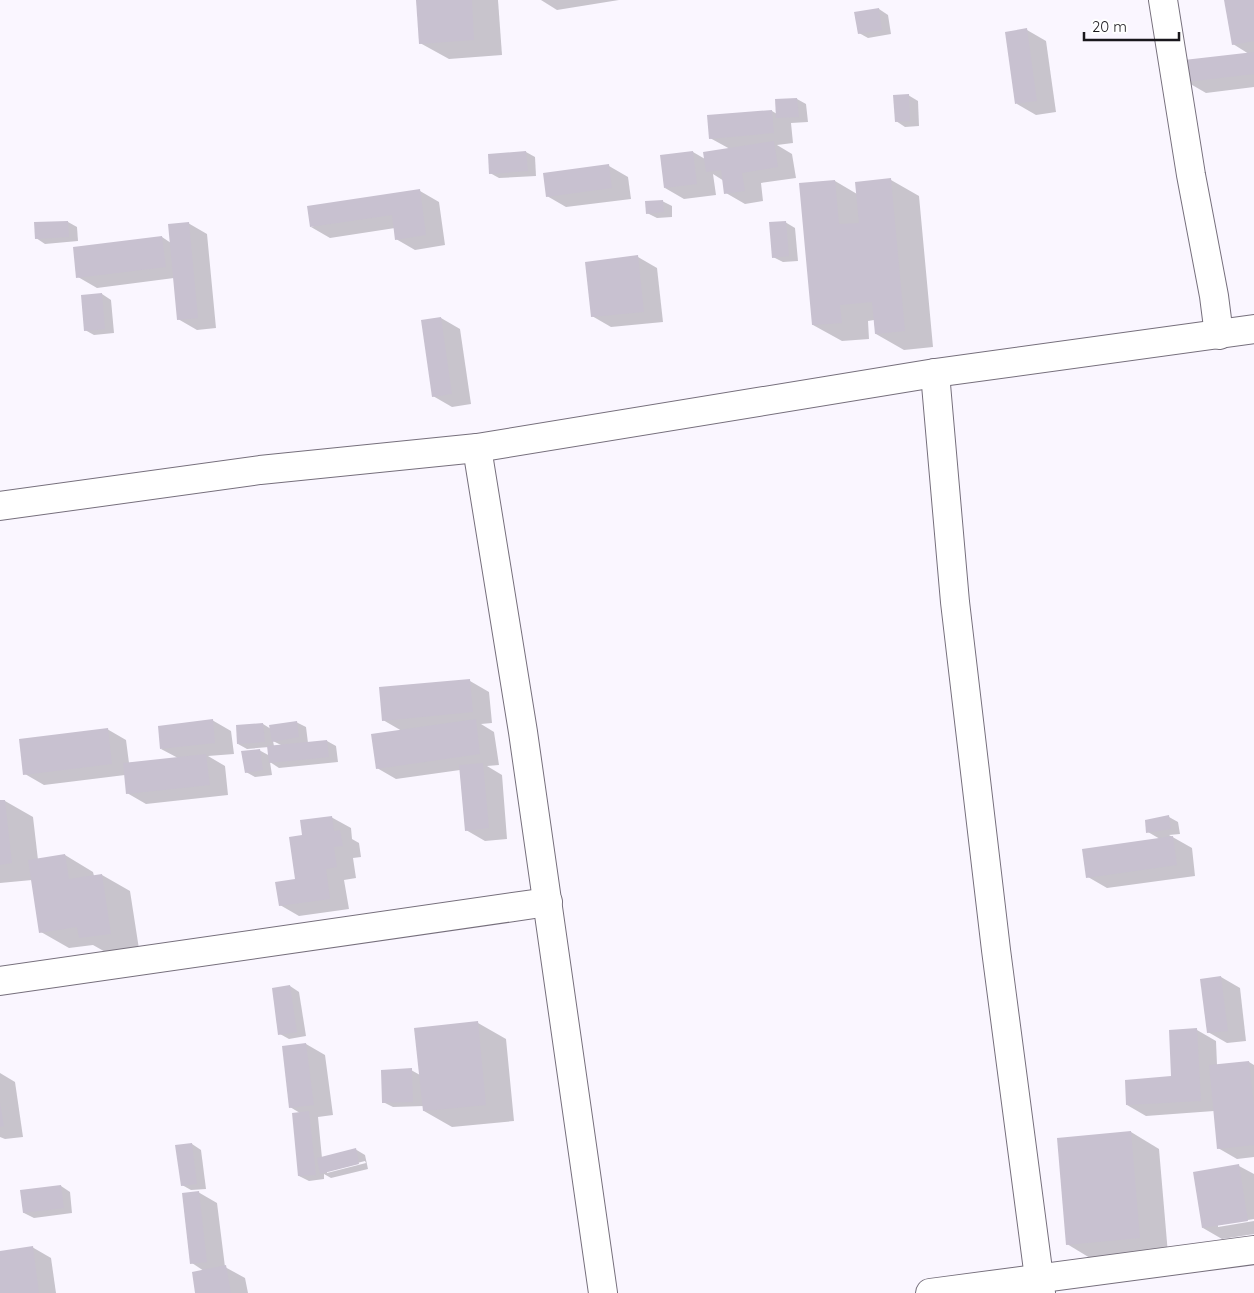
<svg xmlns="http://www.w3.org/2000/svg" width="1254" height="1293" viewBox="0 0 1254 1293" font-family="Quicksand,sans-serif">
<rect width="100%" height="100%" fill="#faf6ff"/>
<!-- shadow -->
<g fill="#0003" fill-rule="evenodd">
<path d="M 417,0 L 498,0 L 502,55 L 449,59 L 420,43 Z"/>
<path d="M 541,0 L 619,0 L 557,10 Z"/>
<path d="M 1225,0 L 1254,0 L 1254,87 L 1206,93 L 1187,82 L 1249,54 L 1233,44 Z"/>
<path d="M 879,9 L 888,15 L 891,34 L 868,38 L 859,33 Z"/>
<path d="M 1027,30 L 1046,41 L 1056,112 L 1036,115 L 1017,104 Z"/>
<path d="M 908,95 L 918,101 L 919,126 L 905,127 L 896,121 Z"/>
<path d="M 797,99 L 806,104 L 808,122 L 791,123 L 793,143 L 777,145 L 792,154 L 796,178 L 761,183 L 763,201 L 745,204 L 726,193 L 724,181 L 713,174 L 716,195 L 684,199 L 665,188 L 693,152 L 705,159 L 730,149 L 710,138 L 772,111 L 777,114 Z"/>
<path d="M 526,152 L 535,157 L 536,176 L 499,178 L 490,173 Z"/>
<path d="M 609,166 L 628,177 L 631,199 L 566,207 L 547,196 Z"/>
<path d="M 891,180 L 919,196 L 933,347 L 904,350 L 876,334 L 874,320 L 868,321 L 869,339 L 842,341 L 813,325 L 801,184 L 835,181 L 857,194 Z"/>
<path d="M 420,191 L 439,202 L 445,245 L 415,250 L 396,239 L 395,228 L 330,238 L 311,227 Z"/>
<path d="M 662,201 L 672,206 L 672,217 L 657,218 L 647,213 Z"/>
<path d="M 68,222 L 77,227 L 78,241 L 45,244 L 36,238 Z"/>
<path d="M 785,222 L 795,228 L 798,261 L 783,262 L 773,257 Z"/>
<path d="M 188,223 L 207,234 L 216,328 L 197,330 L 178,319 L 174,278 L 97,288 L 78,277 L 162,237 L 171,243 Z"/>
<path d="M 638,257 L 657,268 L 663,322 L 611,327 L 592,316 Z"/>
<path d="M 102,294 L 111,300 L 114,333 L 94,335 L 85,330 Z"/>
<path d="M 441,318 L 460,329 L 471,404 L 452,407 L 433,396 Z"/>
<path d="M 470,681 L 489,692 L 492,723 L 481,724 L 494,732 L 499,765 L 487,766 L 502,775 L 507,839 L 485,841 L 466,830 L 460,770 L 396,779 L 377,768 L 402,731 L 383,720 Z"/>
<path d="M 212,720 L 231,731 L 234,754 L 208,756 L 225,766 L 228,795 L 146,804 L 127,793 L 125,775 L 44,785 L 25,774 L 107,729 L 126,740 L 129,763 L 178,758 L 161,749 Z"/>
<path d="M 296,722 L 306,727 L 308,743 L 327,741 L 336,746 L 338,762 L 279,768 L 270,762 L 272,775 L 255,777 L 246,772 L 259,750 L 270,756 L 269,747 L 247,749 L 238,744 L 263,724 L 271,729 ZM 273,741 L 281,745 L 274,746 Z"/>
<path d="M 0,801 L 5,801 L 33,817 L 38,860 L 65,855 L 93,872 L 94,876 L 102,875 L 130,891 L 139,949 L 109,954 L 93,945 L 69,948 L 41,932 L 32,880 L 0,883 Z"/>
<path d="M 331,817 L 351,828 L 352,839 L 359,843 L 361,857 L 353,858 L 356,878 L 344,880 L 349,909 L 299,916 L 280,905 L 297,880 L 303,836 Z"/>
<path d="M 1169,817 L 1178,822 L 1180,834 L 1169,835 L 1192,848 L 1195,876 L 1107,888 L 1088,877 L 1160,839 L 1148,832 Z"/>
<path d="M 1221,977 L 1240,988 L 1246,1041 L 1227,1043 L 1208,1032 Z"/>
<path d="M 290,986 L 299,992 L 306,1036 L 289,1039 L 280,1034 Z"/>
<path d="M 478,1023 L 506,1039 L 514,1121 L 452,1127 L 424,1111 L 424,1106 L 393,1107 L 383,1102 L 411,1070 L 420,1075 Z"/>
<path d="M 1197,1030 L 1216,1041 L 1217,1065 L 1249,1062 L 1254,1065 L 1254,1157 L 1237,1159 L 1218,1148 L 1214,1111 L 1146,1116 L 1127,1105 L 1173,1077 Z"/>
<path d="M 306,1044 L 325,1055 L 333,1115 L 318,1117 L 322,1158 L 355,1149 L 365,1155 L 368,1169 L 331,1178 L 324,1174 L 324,1179 L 309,1181 L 299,1176 L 300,1113 L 290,1107 ZM 365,1161 L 366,1163 L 327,1173 L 327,1171 Z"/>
<path d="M 0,1073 L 15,1082 L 23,1137 L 5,1139 L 0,1137 Z"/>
<path d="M 1131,1132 L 1159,1149 L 1168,1254 L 1095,1261 L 1067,1244 Z"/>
<path d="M 192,1144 L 201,1150 L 206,1189 L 191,1190 L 182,1185 Z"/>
<path d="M 1239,1166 L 1254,1174 L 1254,1219 L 1218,1225 L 1218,1227 L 1254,1221 L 1254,1234 L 1222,1239 L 1203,1228 Z"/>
<path d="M 61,1186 L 70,1192 L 72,1213 L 34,1218 L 24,1213 L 22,1191 Z"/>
<path d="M 198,1192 L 217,1203 L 225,1267 L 245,1278 L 248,1293 L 196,1293 L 204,1271 L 192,1263 Z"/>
<path d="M 32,1247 L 51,1258 L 56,1293 L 0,1293 L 0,1252 Z"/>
</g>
<!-- building -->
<g fill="#c8c1d0">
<path d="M 416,0 L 472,0 L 474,40 L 419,44 Z"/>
<path d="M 1224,0 L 1254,0 L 1254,41 L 1232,45 Z"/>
<path d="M 879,8 L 882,30 L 858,34 L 854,12 Z"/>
<path d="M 1027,28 L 1037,101 L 1015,104 L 1005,32 Z"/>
<path d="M 1254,52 L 1254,74 L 1186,82 L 1184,60 Z"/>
<path d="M 909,94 L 910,121 L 895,122 L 893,95 Z"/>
<path d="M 797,98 L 799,117 L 776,118 L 775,99 Z"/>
<path d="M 772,110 L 774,133 L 709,139 L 707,115 Z"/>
<path d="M 774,141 L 778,167 L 742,173 L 745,191 L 724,194 L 721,170 L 706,172 L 703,152 Z"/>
<path d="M 526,151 L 528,171 L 489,174 L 488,154 Z"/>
<path d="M 693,151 L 697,184 L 664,188 L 660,155 Z"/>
<path d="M 609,164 L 612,188 L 546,197 L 543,173 Z"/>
<path d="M 891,178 L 905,331 L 875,334 L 872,302 L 840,305 L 842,323 L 812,325 L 799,183 L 835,180 L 839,224 L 859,223 L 855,182 Z"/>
<path d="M 420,189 L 426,235 L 395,240 L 392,215 L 310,227 L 307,206 Z"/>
<path d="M 663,200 L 664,212 L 646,214 L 645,201 Z"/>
<path d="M 68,221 L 69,237 L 35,239 L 34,222 Z"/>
<path d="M 786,221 L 789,256 L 772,258 L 769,222 Z"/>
<path d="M 189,222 L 198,318 L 177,320 L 168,224 Z"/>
<path d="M 162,236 L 166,267 L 76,278 L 73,247 Z"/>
<path d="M 638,255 L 644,312 L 591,317 L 585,262 Z"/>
<path d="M 102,293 L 105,329 L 84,331 L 81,295 Z"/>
<path d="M 441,317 L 452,394 L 432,397 L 421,320 Z"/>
<path d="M 470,679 L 473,712 L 382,721 L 379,687 Z"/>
<path d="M 213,719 L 215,743 L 160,749 L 158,726 Z"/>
<path d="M 476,719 L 480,754 L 376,769 L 371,734 Z"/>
<path d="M 297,721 L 299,737 L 272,742 L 269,725 Z"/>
<path d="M 263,723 L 265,742 L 237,744 L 236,725 Z"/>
<path d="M 108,728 L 112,764 L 23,775 L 19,739 Z"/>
<path d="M 327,740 L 329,757 L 269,763 L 267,746 Z"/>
<path d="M 260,749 L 263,770 L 245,773 L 241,751 Z"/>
<path d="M 206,754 L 210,785 L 126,794 L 123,763 Z"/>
<path d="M 483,763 L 489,828 L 465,831 L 459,765 Z"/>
<path d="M 0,800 L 5,800 L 12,863 L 0,865 Z"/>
<path d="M 1169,815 L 1171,829 L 1146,833 L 1145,820 Z"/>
<path d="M 332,816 L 334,831 L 340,830 L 343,846 L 334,847 L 337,867 L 326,869 L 330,899 L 279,906 L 275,882 L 295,879 L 289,837 L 302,835 L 300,820 Z"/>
<path d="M 1173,836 L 1177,865 L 1086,878 L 1082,849 Z"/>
<path d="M 65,854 L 69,879 L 102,874 L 111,934 L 79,938 L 77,927 L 39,933 L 28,860 Z"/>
<path d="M 1221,976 L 1228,1031 L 1207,1033 L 1200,979 Z"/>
<path d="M 290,985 L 297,1032 L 278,1035 L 272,988 Z"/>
<path d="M 478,1021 L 486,1105 L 423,1111 L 414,1028 Z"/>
<path d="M 1197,1028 L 1201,1101 L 1126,1105 L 1125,1080 L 1171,1076 L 1169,1030 Z"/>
<path d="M 306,1043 L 314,1105 L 289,1108 L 282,1046 Z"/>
<path d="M 1249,1061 L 1254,1106 L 1254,1145 L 1217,1149 L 1209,1065 Z"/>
<path d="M 412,1068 L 413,1102 L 382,1103 L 381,1070 Z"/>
<path d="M 0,1103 L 4,1126 L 0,1127 Z"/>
<path d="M 309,1111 L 316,1175 L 298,1176 L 292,1113 Z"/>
<path d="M 1131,1131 L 1140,1238 L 1066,1245 L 1057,1138 Z"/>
<path d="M 192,1143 L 197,1184 L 181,1186 L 175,1145 Z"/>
<path d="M 356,1148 L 359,1164 L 320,1174 L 317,1158 Z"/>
<path d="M 1239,1164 L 1248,1221 L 1202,1228 L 1193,1172 Z"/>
<path d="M 61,1185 L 64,1208 L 23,1213 L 20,1190 Z"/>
<path d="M 199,1191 L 207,1262 L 190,1264 L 182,1193 Z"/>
<path d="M 33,1246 L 39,1293 L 0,1293 L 0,1251 Z"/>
<path d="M 226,1265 L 231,1293 L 195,1293 L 192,1272 Z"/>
</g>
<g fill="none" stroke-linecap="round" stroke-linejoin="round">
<defs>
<g id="minor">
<path d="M 1163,0 L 1191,175 L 1214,296 L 1219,335"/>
<path d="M 935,373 L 955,602 L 996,950 L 1041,1293"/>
<path d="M 477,448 L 523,732 L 603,1293"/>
<path d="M 0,506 L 260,470 L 477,448 L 935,373 L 1254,329"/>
<path d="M 0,981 L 548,902"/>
<path d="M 930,1293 L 1254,1250"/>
</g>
</defs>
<!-- minor casing -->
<use href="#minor" stroke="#766f7c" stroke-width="30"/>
<!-- minor -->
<use href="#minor" stroke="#fff" stroke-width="28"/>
</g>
<!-- scale -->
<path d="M1084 32v8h95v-8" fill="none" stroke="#19171c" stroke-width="2.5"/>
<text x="1092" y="32" font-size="15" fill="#19171c" stroke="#ffffff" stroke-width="4" paint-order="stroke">20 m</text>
</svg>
